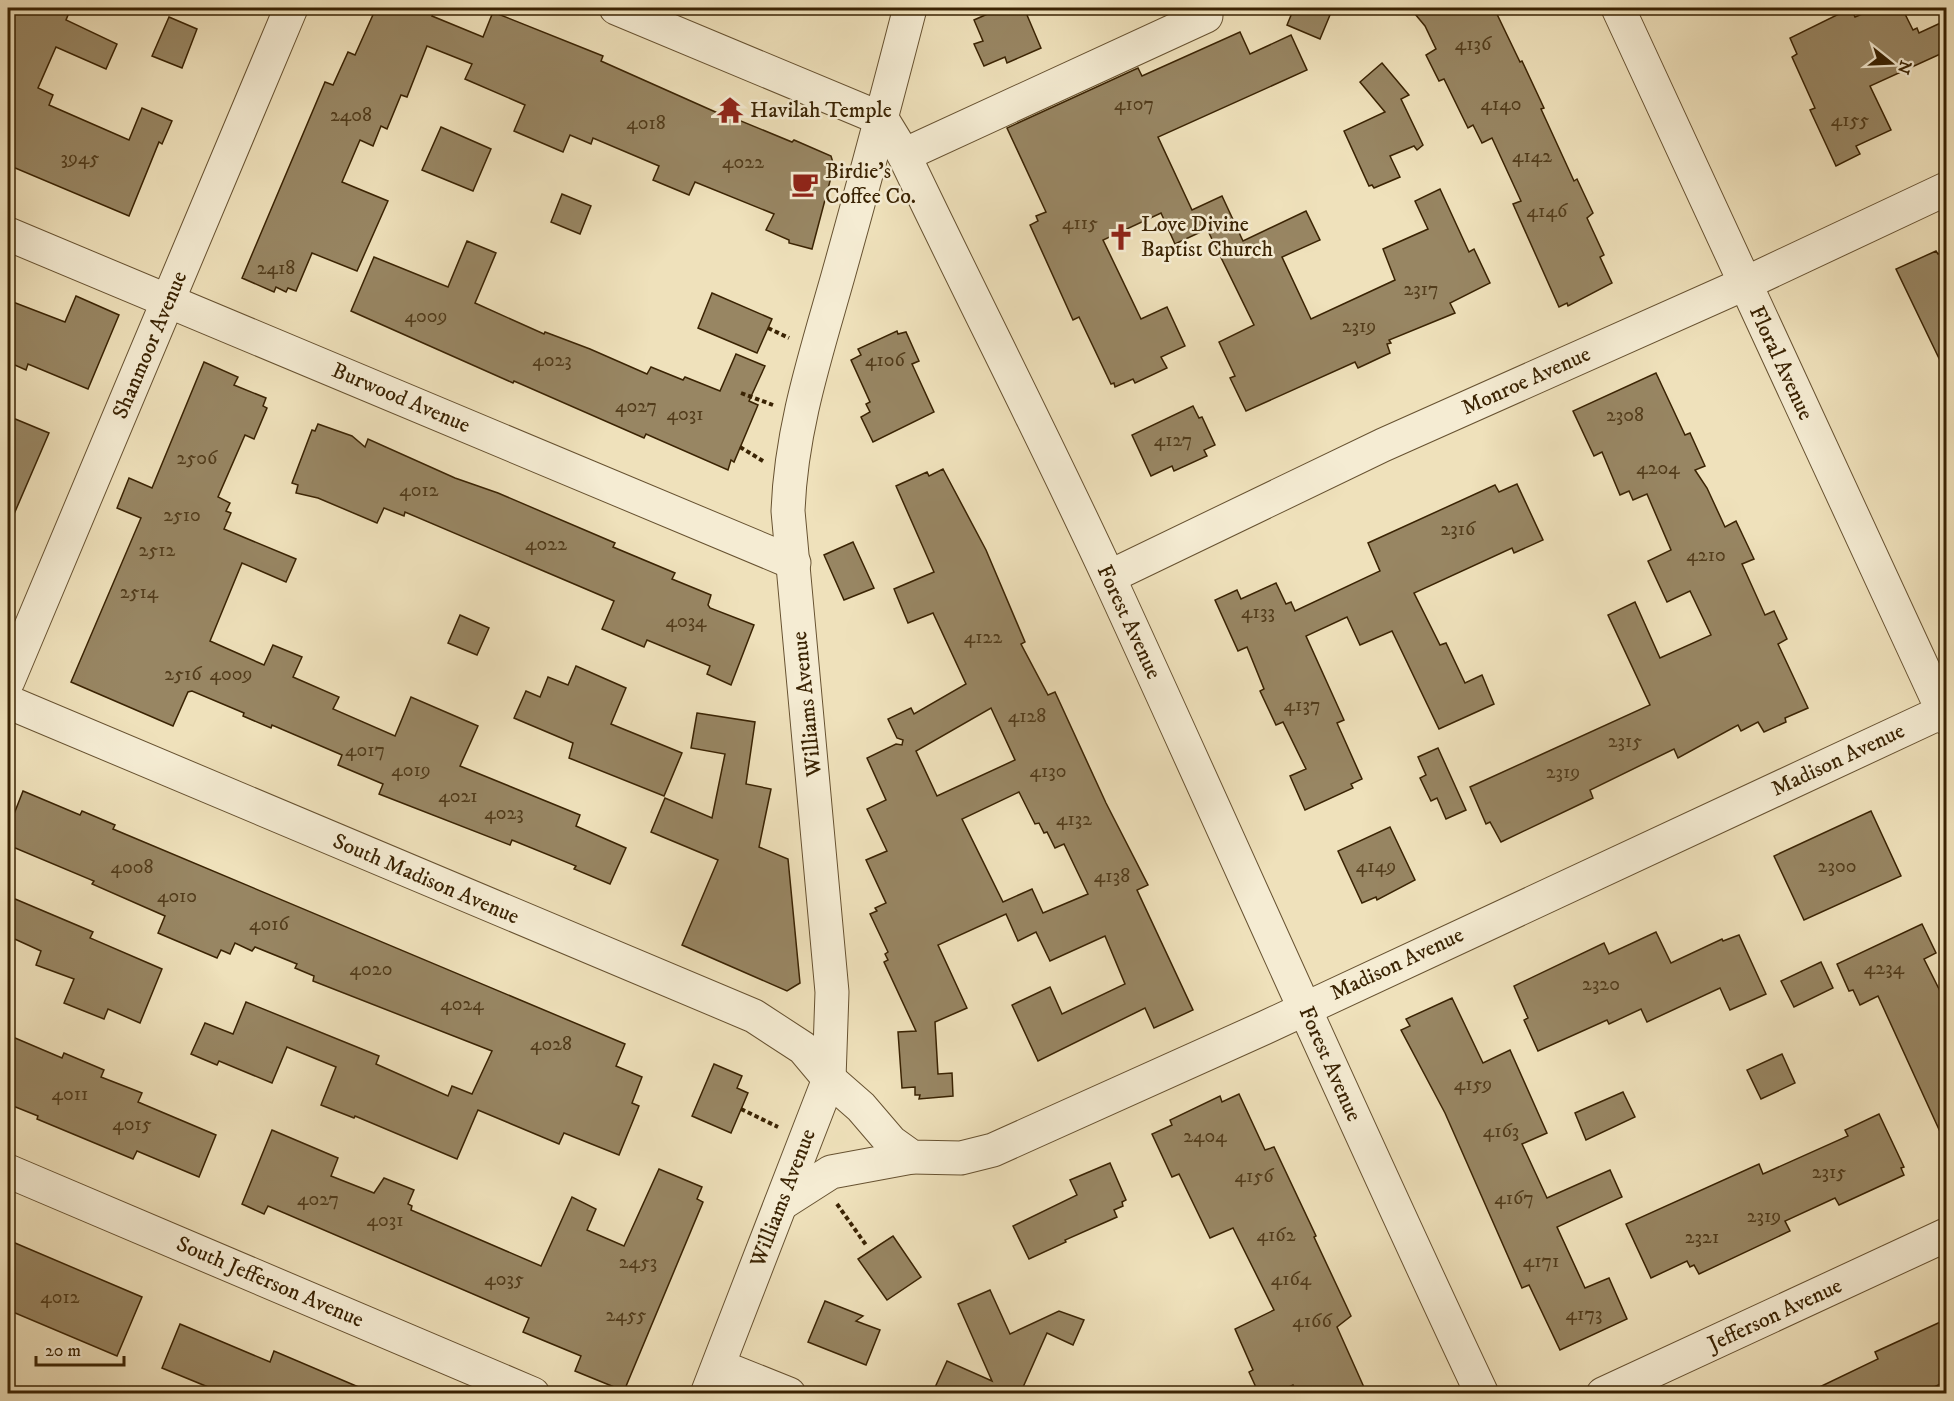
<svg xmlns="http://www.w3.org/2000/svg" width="1954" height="1401" viewBox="0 0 1954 1401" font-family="'IM FELL DW Pica',serif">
<rect width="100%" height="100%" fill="#efe1bb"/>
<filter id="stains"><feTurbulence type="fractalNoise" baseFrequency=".00333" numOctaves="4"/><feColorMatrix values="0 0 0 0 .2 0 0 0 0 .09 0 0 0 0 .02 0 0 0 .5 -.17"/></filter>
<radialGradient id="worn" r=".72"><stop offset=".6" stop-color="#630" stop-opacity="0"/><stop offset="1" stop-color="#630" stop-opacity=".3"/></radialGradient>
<!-- building -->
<g fill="#988663" stroke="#3a2303" stroke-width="1.5" fill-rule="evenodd">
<path d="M 8,8 L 71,8 L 66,20 L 117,44 L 106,69 L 56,47 L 38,88 L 53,95 L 49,105 L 129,140 L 142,108 L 172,121 L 162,144 L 159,142 L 129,216 L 8,165 Z"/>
<path d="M 376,8 L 436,8 L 432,16 L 483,37 L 493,12 L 603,56 L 601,61 L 729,118 L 729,116 L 792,142 L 794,140 L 831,156 L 834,166 L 812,249 L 789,243 L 789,240 L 766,230 L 774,214 L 695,182 L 689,195 L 653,180 L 659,166 L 593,138 L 591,144 L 570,135 L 563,152 L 514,131 L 525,105 L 465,79 L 472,64 L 427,46 L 407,97 L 401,95 L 387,129 L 381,126 L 373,146 L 360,140 L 342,182 L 388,201 L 357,271 L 312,253 L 296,291 L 288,288 L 286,292 L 276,287 L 274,292 L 242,278 L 325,82 L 333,85 L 348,52 L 355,55 Z"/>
<path d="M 1001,8 L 1024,8 L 1041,48 L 1007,63 L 1005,57 L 984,66 L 974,44 L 983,41 L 974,20 Z"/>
<path d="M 1294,8 L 1312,8 L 1330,15 L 1320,39 L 1287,25 Z"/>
<path d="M 1410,8 L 1494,8 L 1520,62 L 1522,61 L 1544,108 L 1541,109 L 1574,181 L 1577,179 L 1593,213 L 1587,218 L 1604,255 L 1600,257 L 1612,283 L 1568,306 L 1567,303 L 1559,307 L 1513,204 L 1521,201 L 1492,138 L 1482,143 L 1473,125 L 1468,128 L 1444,79 L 1439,81 L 1426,55 L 1436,49 L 1425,26 Z"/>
<path d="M 1851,8 L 1855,17 L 1877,8 L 1902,8 L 1913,30 L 1917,28 L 1919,33 L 1947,20 L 1947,51 L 1870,86 L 1891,130 L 1856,146 L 1860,154 L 1836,166 L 1810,110 L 1815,108 L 1792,57 L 1797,54 L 1790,38 Z"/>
<path d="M 169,17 L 197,29 L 182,68 L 152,56 Z"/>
<path d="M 1240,32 L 1250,54 L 1291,35 L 1307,70 L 1158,137 L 1192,210 L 1222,196 L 1243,241 L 1306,211 L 1320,240 L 1282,257 L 1311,319 L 1395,280 L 1383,249 L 1428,229 L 1415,201 L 1440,189 L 1469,252 L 1474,249 L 1490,283 L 1450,303 L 1455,313 L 1389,340 L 1391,343 L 1387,344 L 1390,353 L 1358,368 L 1355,362 L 1246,411 L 1230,378 L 1235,376 L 1219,342 L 1254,325 L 1207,229 L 1175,244 L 1161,213 L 1103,240 L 1141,319 L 1167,307 L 1185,346 L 1161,357 L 1167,368 L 1135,383 L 1133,379 L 1115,387 L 1114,383 L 1111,384 L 1079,317 L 1073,320 L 1030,225 L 1038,221 L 1036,216 L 1046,212 L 1007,128 L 1138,68 L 1142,76 Z"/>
<path d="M 1382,63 L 1409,95 L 1401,99 L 1423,145 L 1417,150 L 1414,146 L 1390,156 L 1400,177 L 1374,188 L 1372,185 L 1369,186 L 1344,131 L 1385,112 L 1360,82 Z"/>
<path d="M 441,127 L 491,149 L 473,191 L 422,170 Z"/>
<path d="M 562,194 L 591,206 L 580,234 L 551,222 Z"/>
<path d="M 467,241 L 496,253 L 475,303 L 544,334 L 545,332 L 590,349 L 647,374 L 651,367 L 683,380 L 685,377 L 720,391 L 736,354 L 765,366 L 749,401 L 758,405 L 734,462 L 731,460 L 728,470 L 646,434 L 644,438 L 514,381 L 513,383 L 351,311 L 374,257 L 448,287 Z"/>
<path d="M 1947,250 L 1947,375 L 1896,269 L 1936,251 L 1938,254 Z"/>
<path d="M 712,293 L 772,319 L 757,353 L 698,328 Z"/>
<path d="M 76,296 L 119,315 L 88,389 L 28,364 L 26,370 L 8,362 L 8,318 L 13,302 L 65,322 Z"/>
<path d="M 897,331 L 898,334 L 906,332 L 919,361 L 912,364 L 934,412 L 873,442 L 861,417 L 870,412 L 866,404 L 870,402 L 851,360 L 861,355 L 858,349 Z"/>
<path d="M 204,362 L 238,377 L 234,385 L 266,398 L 263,406 L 267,408 L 254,439 L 245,435 L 218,497 L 230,503 L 226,511 L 231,513 L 224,529 L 296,559 L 286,582 L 242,563 L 210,641 L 264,665 L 273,645 L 302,657 L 293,677 L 339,697 L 333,709 L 395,736 L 411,697 L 478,726 L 460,766 L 580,815 L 576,826 L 626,848 L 610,884 L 574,869 L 576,866 L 512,840 L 510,845 L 379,794 L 383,784 L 338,765 L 342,755 L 272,725 L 271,728 L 243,716 L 244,713 L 192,691 L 188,692 L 173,726 L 71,682 L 141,518 L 117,508 L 129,478 L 152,488 Z"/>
<path d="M 1656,373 L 1685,435 L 1690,433 L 1705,466 L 1695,470 L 1707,488 L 1725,527 L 1736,521 L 1754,559 L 1742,564 L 1765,615 L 1774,611 L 1787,639 L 1778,644 L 1808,708 L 1785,718 L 1786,722 L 1764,732 L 1758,722 L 1741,731 L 1738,725 L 1678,758 L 1674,749 L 1590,790 L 1593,798 L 1501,842 L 1490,822 L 1486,824 L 1470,787 L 1650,705 L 1608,615 L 1635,602 L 1660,658 L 1711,635 L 1690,591 L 1667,602 L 1648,561 L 1671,550 L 1647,494 L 1633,500 L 1629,491 L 1620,495 L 1602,452 L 1594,456 L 1573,411 Z"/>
<path d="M 1193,406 L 1199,418 L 1202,417 L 1215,445 L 1204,450 L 1207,456 L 1174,471 L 1172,466 L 1151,476 L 1132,435 Z"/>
<path d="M 8,416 L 49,433 L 8,528 Z"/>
<path d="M 318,424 L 352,436 L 365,447 L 368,439 L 455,478 L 498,493 L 615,543 L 613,547 L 675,573 L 672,579 L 711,595 L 708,605 L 710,608 L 754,625 L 731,685 L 707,674 L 710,666 L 647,640 L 644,647 L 602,629 L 614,601 L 405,512 L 404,516 L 384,508 L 377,523 L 318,498 L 296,493 L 298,485 L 292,483 L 312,430 L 315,431 Z"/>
<path d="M 943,469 L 986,550 L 1025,642 L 1021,644 L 1048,695 L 1055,692 L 1106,803 L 1148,885 L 1137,890 L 1193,1010 L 1154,1028 L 1145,1008 L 1038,1061 L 1012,1005 L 1050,987 L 1062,1014 L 1125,984 L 1105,936 L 1050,961 L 1036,932 L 1018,941 L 1006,914 L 938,945 L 967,1008 L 935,1022 L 938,1074 L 952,1073 L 953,1096 L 919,1099 L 920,1095 L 915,1095 L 915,1087 L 902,1088 L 898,1032 L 916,1031 L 884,962 L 888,960 L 885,954 L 888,952 L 870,914 L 877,911 L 875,908 L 886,903 L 866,860 L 887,851 L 867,809 L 886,800 L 867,758 L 896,744 L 902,745 L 903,740 L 897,738 L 888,719 L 911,708 L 914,714 L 966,684 L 933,613 L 908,623 L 894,589 L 934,572 L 896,486 L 927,472 L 929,476 ZM 991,708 L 1015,760 L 937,796 L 916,751 ZM 1019,792 L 1035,824 L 1039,823 L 1044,833 L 1047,832 L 1055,848 L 1064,844 L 1088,894 L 1043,913 L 1032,889 L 1003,902 L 962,819 Z"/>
<path d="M 1517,484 L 1543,540 L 1514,553 L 1512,548 L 1414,593 L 1440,645 L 1446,643 L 1465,683 L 1482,675 L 1494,704 L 1439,729 L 1392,631 L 1360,645 L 1347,617 L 1306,636 L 1344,720 L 1337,723 L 1362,779 L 1351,784 L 1353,788 L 1305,810 L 1290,776 L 1306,769 L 1283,722 L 1276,725 L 1260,691 L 1264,689 L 1247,647 L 1238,651 L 1215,600 L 1237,590 L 1241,599 L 1276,583 L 1286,604 L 1291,602 L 1295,611 L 1380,571 L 1368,543 L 1495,485 L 1499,492 Z"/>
<path d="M 853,542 L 874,588 L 844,600 L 824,555 Z"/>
<path d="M 460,615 L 489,628 L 477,655 L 448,643 Z"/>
<path d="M 576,666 L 626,688 L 611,724 L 682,753 L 664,796 L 569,758 L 573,743 L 514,718 L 526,691 L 540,697 L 548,677 L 568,685 Z"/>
<path d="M 697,713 L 755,722 L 746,784 L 771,789 L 759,847 L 788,859 L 800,983 L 787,991 L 682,945 L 718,860 L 651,832 L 665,798 L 712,818 L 725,754 L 691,748 Z"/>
<path d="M 1438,748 L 1466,810 L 1446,819 L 1437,798 L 1431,801 L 1420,778 L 1426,775 L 1418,757 Z"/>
<path d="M 23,791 L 80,815 L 82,811 L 115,825 L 113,829 L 625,1044 L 616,1066 L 642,1077 L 632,1103 L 639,1106 L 619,1155 L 564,1133 L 559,1144 L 478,1110 L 457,1159 L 355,1116 L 354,1118 L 321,1105 L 336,1067 L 287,1047 L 272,1083 L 219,1061 L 217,1065 L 191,1054 L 205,1023 L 233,1034 L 246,1002 L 379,1056 L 376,1064 L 448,1096 L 452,1086 L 472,1094 L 492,1051 L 313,981 L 314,976 L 295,968 L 297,964 L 255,947 L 252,951 L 235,943 L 230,954 L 221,950 L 217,958 L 158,933 L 165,916 L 92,884 L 94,881 L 8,845 L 8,811 L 14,814 Z"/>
<path d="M 1871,811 L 1901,876 L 1804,920 L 1774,856 Z"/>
<path d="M 1390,827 L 1415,880 L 1377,900 L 1376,897 L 1362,903 L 1338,851 Z"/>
<path d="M 8,896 L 93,932 L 90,938 L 162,969 L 140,1023 L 108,1009 L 104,1019 L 64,1003 L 74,979 L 36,965 L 41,951 L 8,936 Z"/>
<path d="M 1922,924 L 1936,953 L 1924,959 L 1947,1005 L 1947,1147 L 1878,996 L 1860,1005 L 1853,990 L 1849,991 L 1837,964 Z"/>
<path d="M 1656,932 L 1671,963 L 1722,939 L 1723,941 L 1739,935 L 1766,994 L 1730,1010 L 1720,988 L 1647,1022 L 1641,1009 L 1609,1024 L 1607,1020 L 1538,1051 L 1524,1020 L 1528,1018 L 1514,986 L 1604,943 L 1609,954 Z"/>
<path d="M 1821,962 L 1833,988 L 1794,1007 L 1781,981 Z"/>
<path d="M 1452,998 L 1483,1063 L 1510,1050 L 1547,1133 L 1522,1144 L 1547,1198 L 1610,1170 L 1622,1197 L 1557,1227 L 1585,1288 L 1609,1278 L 1627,1319 L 1560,1350 L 1529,1285 L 1522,1288 L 1445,1113 L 1401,1030 L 1410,1026 L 1406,1019 Z"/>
<path d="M 8,1035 L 62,1058 L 64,1053 L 104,1070 L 101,1077 L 142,1093 L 138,1102 L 216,1135 L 199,1177 L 137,1151 L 133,1159 L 37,1119 L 38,1116 L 8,1104 Z"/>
<path d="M 1782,1054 L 1795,1083 L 1761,1099 L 1747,1070 Z"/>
<path d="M 714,1064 L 742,1076 L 737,1088 L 748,1093 L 731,1133 L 692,1116 Z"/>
<path d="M 1623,1092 L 1635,1117 L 1586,1140 L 1575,1113 Z"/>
<path d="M 1239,1094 L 1265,1150 L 1274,1147 L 1316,1236 L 1314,1237 L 1351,1316 L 1337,1327 L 1367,1394 L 1297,1394 L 1293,1385 L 1274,1394 L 1259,1394 L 1249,1372 L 1253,1370 L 1235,1329 L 1274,1310 L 1233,1228 L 1210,1238 L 1179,1174 L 1172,1177 L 1152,1134 L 1172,1125 L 1170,1120 L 1220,1096 L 1222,1102 Z"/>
<path d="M 1879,1114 L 1904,1167 L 1901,1168 L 1904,1175 L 1839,1205 L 1835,1198 L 1785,1221 L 1790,1231 L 1699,1274 L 1694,1265 L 1690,1267 L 1687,1261 L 1651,1278 L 1626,1224 L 1759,1164 L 1763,1174 L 1848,1136 L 1845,1130 Z"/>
<path d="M 272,1130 L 338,1158 L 331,1176 L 374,1193 L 384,1178 L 414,1190 L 408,1204 L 412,1206 L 411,1210 L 541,1266 L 572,1197 L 596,1209 L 587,1230 L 624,1246 L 659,1169 L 702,1187 L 697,1199 L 703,1202 L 624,1391 L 575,1371 L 581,1356 L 523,1332 L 529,1318 L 268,1206 L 264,1214 L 242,1204 Z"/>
<path d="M 1110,1163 L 1126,1200 L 1122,1202 L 1123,1206 L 1114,1210 L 1117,1217 L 1065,1240 L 1066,1242 L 1029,1259 L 1013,1226 L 1077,1195 L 1070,1180 Z"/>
<path d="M 893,1236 L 921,1277 L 887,1300 L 858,1259 Z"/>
<path d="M 8,1240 L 142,1297 L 117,1356 L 8,1310 Z"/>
<path d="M 990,1290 L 1010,1334 L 1059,1311 L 1084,1320 L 1073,1345 L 1047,1333 L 1020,1394 L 932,1394 L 947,1361 L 992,1381 L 958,1304 Z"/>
<path d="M 825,1301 L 863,1316 L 856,1321 L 880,1330 L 866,1365 L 808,1342 Z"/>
<path d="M 1947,1319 L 1947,1381 L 1919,1394 L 1805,1394 L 1878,1359 L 1875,1352 Z"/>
<path d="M 180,1324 L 270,1362 L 274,1351 L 375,1394 L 205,1394 L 208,1387 L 162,1368 Z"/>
</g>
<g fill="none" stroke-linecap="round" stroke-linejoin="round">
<defs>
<g id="minor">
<path d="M 616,8 L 882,119 L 904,155 C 972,298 1045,439 1111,582 C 1235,852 1355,1125 1482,1394"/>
<path d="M 1618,8 L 1946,718"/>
<path d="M 904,155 L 1206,16"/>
<path d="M 8,234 L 794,563"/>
<path d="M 1109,577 L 1383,445 L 1744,284 L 1946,189"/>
<path d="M 8,681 L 291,8"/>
<path d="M 8,702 L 754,1016 L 803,1048 L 829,1079 L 861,1107 L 891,1142 L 912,1157 L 961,1158 L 993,1150 L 1264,1028 L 1946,710"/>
<path d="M 8,1171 L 533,1394"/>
<path d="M 781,1204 L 831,1172 L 912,1157"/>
<path d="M 719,1366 L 789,1394"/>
<path d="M 707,1394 L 829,1079 L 832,992 L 788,511 C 791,429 816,354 838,276 C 863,187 887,97 910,8"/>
<path d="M 1603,1394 L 1946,1235"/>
</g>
</defs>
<!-- minor casing -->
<use href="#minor" stroke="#675231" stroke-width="35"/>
<!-- path -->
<g stroke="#3a2303" stroke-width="4" stroke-dasharray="4.5 3" stroke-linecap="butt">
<path d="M 768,328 L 789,338"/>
<path d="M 741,393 L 773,405"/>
<path d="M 740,447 L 763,461"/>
<path d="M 741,1109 L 778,1127"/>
<path d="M 837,1204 L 866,1245"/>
</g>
<!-- minor -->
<use href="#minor" stroke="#f5ecd3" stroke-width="33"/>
</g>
<!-- icons -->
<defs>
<symbol id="temple-bare" viewBox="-9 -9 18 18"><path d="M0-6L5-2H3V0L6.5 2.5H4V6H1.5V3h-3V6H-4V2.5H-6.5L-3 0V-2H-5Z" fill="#8f2418" stroke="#f5ecd3" stroke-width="2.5" paint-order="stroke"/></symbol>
<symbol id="cafe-bare" viewBox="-9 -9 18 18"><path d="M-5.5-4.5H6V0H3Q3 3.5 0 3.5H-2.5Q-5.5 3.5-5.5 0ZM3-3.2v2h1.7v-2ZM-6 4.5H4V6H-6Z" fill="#8f2418" stroke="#f5ecd3" stroke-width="2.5" paint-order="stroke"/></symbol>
<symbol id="church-bare" viewBox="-9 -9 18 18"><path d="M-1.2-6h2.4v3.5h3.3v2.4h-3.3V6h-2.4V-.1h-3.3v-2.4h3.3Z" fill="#8f2418" stroke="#f5ecd3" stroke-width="2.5" paint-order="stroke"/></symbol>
</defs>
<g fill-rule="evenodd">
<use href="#temple-bare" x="711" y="91" width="38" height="38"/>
<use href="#cafe-bare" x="786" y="165" width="38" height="38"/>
<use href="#church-bare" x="1102" y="218" width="38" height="38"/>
</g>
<g text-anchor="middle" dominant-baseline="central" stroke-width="5" stroke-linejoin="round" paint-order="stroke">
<!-- number labels -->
<g font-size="20" fill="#523c1b">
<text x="1473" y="44">4136</text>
<text x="1134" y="104">4107</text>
<text x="1501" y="104">4140</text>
<text x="351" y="115">2408</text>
<text x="1850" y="120">4155</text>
<text x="646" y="123">4018</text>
<text x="1532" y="156">4142</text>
<text x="80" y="158">3945</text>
<text x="743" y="162">4022</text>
<text x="1547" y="211">4146</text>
<text x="1080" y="223">4115</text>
<text x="276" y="268">2418</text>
<text x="1421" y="289">2317</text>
<text x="426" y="316">4009</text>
<text x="1359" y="326">2319</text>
<text x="552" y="360">4023</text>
<text x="885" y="360">4106</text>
<text x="636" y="406">4027</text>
<text x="685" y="414">4031</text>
<text x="1625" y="415">2308</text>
<text x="1173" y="440">4127</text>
<text x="197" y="458">2506</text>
<text x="1658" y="468">4204</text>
<text x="419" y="490">4012</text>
<text x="182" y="515">2510</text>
<text x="1458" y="529">2316</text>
<text x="546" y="544">4022</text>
<text x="157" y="550">2512</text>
<text x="1706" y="555">4210</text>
<text x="139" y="592">2514</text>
<text x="1258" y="612">4133</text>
<text x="686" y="621">4034</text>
<text x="983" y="637">4122</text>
<text x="183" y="674">2516</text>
<text x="231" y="674">4009</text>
<text x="1302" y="705">4137</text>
<text x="1027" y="716">4128</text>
<text x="1625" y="741">2315</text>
<text x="365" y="750">4017</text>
<text x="411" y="770">4019</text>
<text x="1048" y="771">4130</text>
<text x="1563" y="772">2319</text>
<text x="458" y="796">4021</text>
<text x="504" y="813">4023</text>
<text x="1074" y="819">4132</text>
<text x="1376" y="866">4149</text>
<text x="1837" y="866">2300</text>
<text x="132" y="867">4008</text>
<text x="1112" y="876">4138</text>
<text x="177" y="896">4010</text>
<text x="269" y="924">4016</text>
<text x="1884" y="968">4234</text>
<text x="371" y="969">4020</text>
<text x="1601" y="984">2320</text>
<text x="462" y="1004">4024</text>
<text x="551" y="1044">4028</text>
<text x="1473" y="1084">4159</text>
<text x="70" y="1094">4011</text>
<text x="132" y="1124">4015</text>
<text x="1501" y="1131">4163</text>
<text x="1205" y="1136">2404</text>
<text x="1829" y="1172">2315</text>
<text x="1254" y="1176">4156</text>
<text x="1514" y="1198">4167</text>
<text x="318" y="1199">4027</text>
<text x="1764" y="1216">2319</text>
<text x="385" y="1220">4031</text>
<text x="1276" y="1235">4162</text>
<text x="1702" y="1237">2321</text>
<text x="1541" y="1261">4171</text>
<text x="638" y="1262">2453</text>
<text x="504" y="1279">4035</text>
<text x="1291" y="1279">4164</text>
<text x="60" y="1297">4012</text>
<text x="1584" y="1314">4173</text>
<text x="626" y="1315">2455</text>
<text x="1312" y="1321">4166</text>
</g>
<!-- poi labels -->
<g font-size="22" fill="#3a2303" stroke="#f5ecd3" text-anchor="start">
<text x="750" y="110">Havilah Temple</text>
<text x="825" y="171">Birdie’s<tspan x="825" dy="25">Coffee Co.</tspan></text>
<text x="1141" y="224">Love Divine<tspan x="1141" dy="25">Baptist Church</tspan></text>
</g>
<!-- street labels -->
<g font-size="22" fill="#3a2303" stroke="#f5ecd3">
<text transform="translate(150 345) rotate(-67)">Shanmoor Avenue</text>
<text transform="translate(1781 363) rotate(65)">Floral Avenue</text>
<text transform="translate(1526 381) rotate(-24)">Monroe Avenue</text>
<text transform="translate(401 398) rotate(23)">Burwood Avenue</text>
<text transform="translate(1129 622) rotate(65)">Forest Avenue</text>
<text transform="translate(807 704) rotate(-96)">Williams Avenue</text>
<text transform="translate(1838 760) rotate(-25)">Madison Avenue</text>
<text transform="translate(426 879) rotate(23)">South Madison Avenue</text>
<text transform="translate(1397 964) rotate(-25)">Madison Avenue</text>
<text transform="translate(1330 1064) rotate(66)">Forest Avenue</text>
<text transform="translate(783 1198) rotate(-69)">Williams Avenue</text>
<text transform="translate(270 1282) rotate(23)">South Jefferson Avenue</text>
<text transform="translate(1775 1315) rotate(-25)">Jefferson Avenue</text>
</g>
</g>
<!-- margin -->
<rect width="1954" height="1401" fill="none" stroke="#efe1bb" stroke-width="30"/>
<rect x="9" y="9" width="1936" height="1383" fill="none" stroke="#3a2303" stroke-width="3"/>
<rect x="15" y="15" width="1924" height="1371" fill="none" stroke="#3a2303" stroke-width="1.5"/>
<!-- north arrow -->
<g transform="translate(1891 63) rotate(108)" stroke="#f5ecd3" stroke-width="4.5" paint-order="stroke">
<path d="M0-4.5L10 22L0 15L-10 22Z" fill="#3a2303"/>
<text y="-9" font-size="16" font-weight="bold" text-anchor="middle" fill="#3a2303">N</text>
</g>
<!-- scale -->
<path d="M36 1356v9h88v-9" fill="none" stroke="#3a2303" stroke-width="3"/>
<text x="45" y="1356" font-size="18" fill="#3a2303" stroke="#f5ecd3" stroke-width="4.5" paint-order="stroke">20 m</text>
<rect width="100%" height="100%" filter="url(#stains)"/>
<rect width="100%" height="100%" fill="url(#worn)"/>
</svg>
